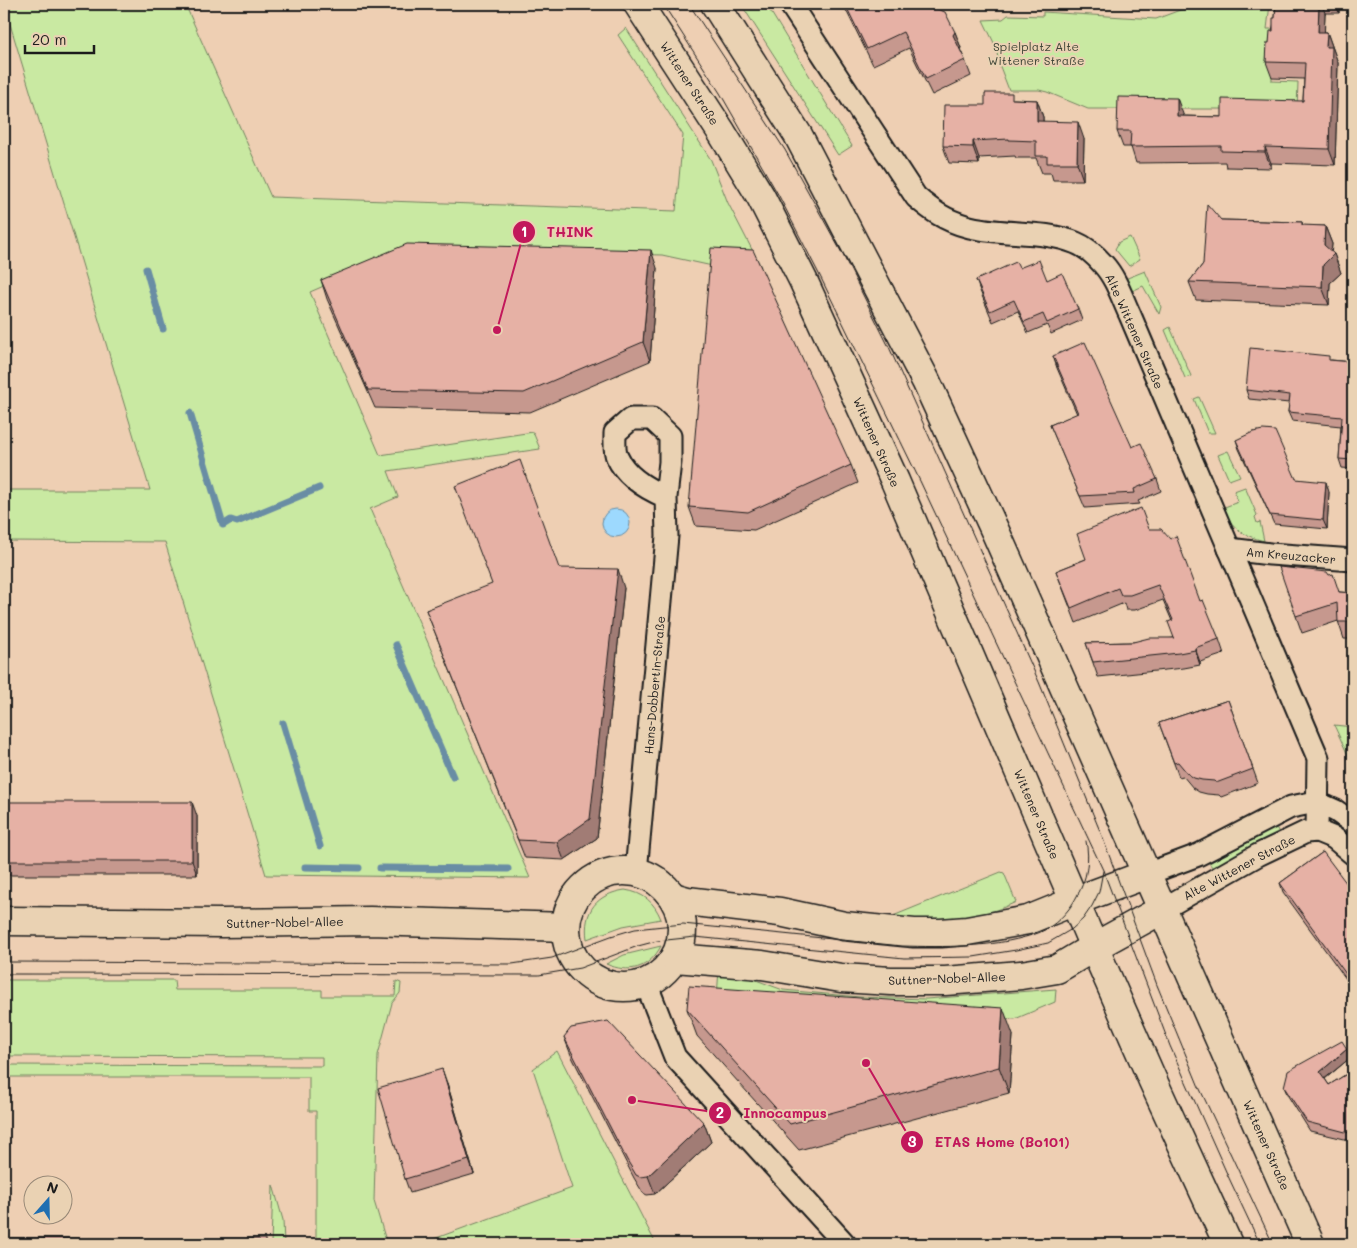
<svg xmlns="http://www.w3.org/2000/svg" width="1357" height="1248" viewBox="0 0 1357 1248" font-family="Mali,sans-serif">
<rect width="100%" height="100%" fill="#eecfb3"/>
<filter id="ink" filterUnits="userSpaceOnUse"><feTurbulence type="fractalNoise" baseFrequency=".02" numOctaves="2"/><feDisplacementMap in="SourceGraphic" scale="10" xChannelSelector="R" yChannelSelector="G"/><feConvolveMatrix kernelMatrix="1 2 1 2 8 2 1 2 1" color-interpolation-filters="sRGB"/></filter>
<g filter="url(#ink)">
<!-- green -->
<g fill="#c9e9a2" stroke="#72825f">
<path d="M 4,4 L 185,4 L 271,197 L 676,211 L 683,135 L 618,35 L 626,28 L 711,160 L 728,203 L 761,267 L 717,267 L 662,255 L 409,249 L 310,292 L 380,455 L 533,432 L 540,449 L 388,471 L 398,497 L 370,509 L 530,878 L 266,875 L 165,542 L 4,541 L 4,490 L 150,490 Z"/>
<path d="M 741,4 L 766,4 L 852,146 L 838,155 Z"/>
<path d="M 1213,4 L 1270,4 L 1267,29 L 1275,29 L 1271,57 L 1272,81 L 1298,82 L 1297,109 L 1088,109 L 1047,92 L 1039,90 L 1009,90 L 999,64 L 996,47 L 983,20 L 1003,19 L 1008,15 L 1043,16 L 1043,12 L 1156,19 L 1180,10 Z"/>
<path d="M 1130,237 L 1140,259 L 1129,266 L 1115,249 L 1119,242 Z"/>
<path d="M 1145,271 L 1161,307 L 1159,314 L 1143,286 L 1130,292 L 1125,279 Z"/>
<path d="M 1170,327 L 1191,376 L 1185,378 L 1165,330 Z"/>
<path d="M 1199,397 L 1215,433 L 1208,433 L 1194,399 Z"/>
<path d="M 1228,451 L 1240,476 L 1229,480 L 1218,455 Z"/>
<path d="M 1245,487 L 1257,515 L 1255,517 L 1257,523 L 1260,522 L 1264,541 C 1242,535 1233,529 1222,508 L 1238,502 L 1234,491 Z"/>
<path d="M 1334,725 L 1353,727 L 1353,766 Z"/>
<path d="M 1276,827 L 1279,833 L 1213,868 L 1209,863 Z"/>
<path d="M 1001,872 L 1004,873 L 1016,902 C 977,921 935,920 892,919 L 893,916 Z"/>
<path d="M 625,890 C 644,893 654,902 661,919 L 623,926 L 587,939 C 583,911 597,894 625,890 Z"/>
<path d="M 661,946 C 649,969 629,974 606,964 L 624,955 Z"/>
<path d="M 719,969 L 737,973 L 783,990 L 860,997 L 926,999 L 1056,989 L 1055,1002 L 1015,1019 L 737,1003 L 717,997 Z"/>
<path d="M 4,980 L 174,980 L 175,990 L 322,990 L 322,996 L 395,996 L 396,981 L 401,983 L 400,993 L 392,1003 L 378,1055 L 374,1201 L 387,1244 L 316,1244 L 316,1111 L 309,1111 L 309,1077 L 4,1077 L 4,1065 L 322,1066 L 322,1057 L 4,1056 Z"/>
<path d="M 557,1051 L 656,1244 L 420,1244 L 572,1188 L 533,1069 Z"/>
<path d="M 273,1185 L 283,1220 L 284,1244 L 271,1244 Z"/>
</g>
<!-- water -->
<circle fill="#9dd9fe" stroke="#698da4" cx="616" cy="523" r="14"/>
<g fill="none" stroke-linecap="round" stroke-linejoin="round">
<!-- stream -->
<g stroke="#698da4" stroke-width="7">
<path d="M 146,269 L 163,329"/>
<path d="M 190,413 L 223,525 L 231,520 L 237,522 L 319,488"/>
<path d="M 396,645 L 453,777"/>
<path d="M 283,723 L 320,846"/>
<path d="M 305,867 L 359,868"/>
<path d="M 380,868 L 508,869"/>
</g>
<defs>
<g id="street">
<path d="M 790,4 L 916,197 C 932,211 945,220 966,226 C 1000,236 1042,229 1076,243 C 1086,247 1096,256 1103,264 C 1116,278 1122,298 1130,315 L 1318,758 L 1317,831"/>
<path d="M 1229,549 L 1270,554 L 1353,560"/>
<path d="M 636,872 L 667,536 L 666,497 L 670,462 L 670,436 L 652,419 L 631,419 L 615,433 C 615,440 614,451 617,457 C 626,477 647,489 666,497"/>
<path d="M 1147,874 L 1198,855 L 1291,807 L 1316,802 L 1336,811 L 1353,823"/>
<path d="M 1163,909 L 1258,855 L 1306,832 L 1317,831 L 1334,838 L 1353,854"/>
<path d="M 646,983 L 675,1057 L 845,1244"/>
</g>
<g id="secondary">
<circle cx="624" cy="929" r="58"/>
<path d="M 673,897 L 687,901 L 780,912 L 844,926 L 914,933 L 941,933 L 967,931 L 1028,920 L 1075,901"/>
<path d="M 4,921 L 222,923 L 370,921 L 566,927"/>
<path d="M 675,958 L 762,965 L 841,978 L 891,981 L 945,981 L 1021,975 L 1057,969 L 1094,947"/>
</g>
<g id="primary">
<path d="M 638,4 L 722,133 L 761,197 L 803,280 L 895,481 L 1094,947 L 1153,1081 L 1228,1244"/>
<path d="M 715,4 L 798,135 L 926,381 L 996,533 L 1310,1244"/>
<path d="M 1075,901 L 1147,874"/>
<path d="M 1094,947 L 1163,909"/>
</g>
</defs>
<!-- street casing -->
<use href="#street" stroke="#1c1c1c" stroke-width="25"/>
<!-- secondary casing -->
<use href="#secondary" stroke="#1c1c1c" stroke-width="31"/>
<!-- primary casing -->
<use href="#primary" stroke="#1c1c1c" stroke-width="31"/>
<!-- street -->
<use href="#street" stroke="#ead2b3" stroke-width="21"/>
<!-- secondary -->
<use href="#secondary" stroke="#ead2b3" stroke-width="28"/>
<!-- primary -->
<use href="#primary" stroke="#ead2b3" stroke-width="28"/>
<!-- tram -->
<g stroke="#1c1c1c" stroke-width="1">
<path d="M 663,4 L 720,93 L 779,196 L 820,276 L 920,481 L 1103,870 L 1170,1046 L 1228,1176 L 1260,1244"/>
<path d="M 689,4 L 785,150 L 843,255 L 889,347 L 1039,682 L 1102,836 L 1157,985 L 1199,1087 L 1273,1244"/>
<path d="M 4,962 L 512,964 L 552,958 L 611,936 L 635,929 L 683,924 L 902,946 C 943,947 992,948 1032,935 C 1051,930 1068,914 1077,896 C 1087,879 1090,860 1086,841"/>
<path d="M 4,974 L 539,975 L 580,968 L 638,946 L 657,941 L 695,937 L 904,958 L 973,957 L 1016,950 L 1048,943 L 1072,929 L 1083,919 L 1092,906 L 1099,892 L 1103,871"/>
</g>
</g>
<!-- wall -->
<g fill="#c6988e" stroke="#1c1c1c">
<path d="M 843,4 L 929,4 L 930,6 L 955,32 L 961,48 L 960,49 L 965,60 L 971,76 L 932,95 L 909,48 L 873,65 Z"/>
<path d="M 1008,4 L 1034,4 L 1034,5 L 1009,5 Z"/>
<path d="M 1276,4 L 1339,4 L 1339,13 L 1325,13 L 1324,32 L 1327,32 L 1338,63 L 1335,165 L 1271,163 L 1271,168 L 1226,167 L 1225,162 L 1136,163 L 1131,147 L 1123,147 L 1117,131 L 1183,114 L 1183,116 L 1222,117 L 1303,101 L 1304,79 L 1272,78 L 1266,62 L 1269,43 L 1275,18 Z"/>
<path d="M 1014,99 L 1037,100 L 1043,117 L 1043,121 L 1084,139 L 1083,180 L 1053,180 L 1051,173 L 1042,173 L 1036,158 L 1016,158 L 1015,156 L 979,158 L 979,164 L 949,163 L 943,146 L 985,105 Z"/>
<path d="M 1221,220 L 1302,222 L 1303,226 L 1325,226 L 1332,244 L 1331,252 L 1334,254 L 1341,273 L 1330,283 L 1329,305 L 1196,300 L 1189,282 L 1203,264 Z"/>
<path d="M 657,268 L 650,361 L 530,412 L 375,408 L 327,299 L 321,280 Z"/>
<path d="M 1019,268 L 1047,280 L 1078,309 L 1082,320 L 1051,334 L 1047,325 L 1028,333 L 1018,311 L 993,322 L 980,291 L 976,280 Z"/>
<path d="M 1053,356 L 1132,447 L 1157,479 L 1161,491 L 1138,501 L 1140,504 L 1085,508 L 1050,425 L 1077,414 L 1057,368 Z"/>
<path d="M 1331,360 L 1353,362 L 1353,469 L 1342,468 L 1339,459 L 1341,426 L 1292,421 L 1288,412 L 1289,403 L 1249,399 L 1246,390 Z"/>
<path d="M 1236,440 L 1296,479 L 1329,492 L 1327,529 L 1274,524 L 1239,449 Z"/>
<path d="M 851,465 L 858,483 L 754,530 L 696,526 L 689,507 Z"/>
<path d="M 1149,529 L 1200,601 L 1219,639 L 1224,654 L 1200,662 L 1200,665 L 1184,668 L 1098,677 L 1086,643 L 1133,642 L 1174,638 L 1172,621 L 1163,600 L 1135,610 L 1126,610 L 1124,603 L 1076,623 L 1056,571 L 1086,559 Z"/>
<path d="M 559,568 L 624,588 L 597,838 L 564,860 L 525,858 L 426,610 Z"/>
<path d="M 1329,575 L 1339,592 L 1353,593 L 1353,639 L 1344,639 L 1338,621 L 1302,633 L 1296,616 Z"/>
<path d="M 1228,700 L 1258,783 L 1221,797 L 1219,795 L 1207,794 L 1199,792 L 1193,788 L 1183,776 L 1179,777 L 1159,723 Z"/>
<path d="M 4,802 L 197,816 L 197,875 L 4,875 Z"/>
<path d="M 1323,852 L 1349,983 L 1283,892 L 1280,883 Z"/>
<path d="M 687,1009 L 1013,1035 L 1009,1093 L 799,1150 L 697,1036 Z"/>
<path d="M 564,1037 L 704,1123 L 711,1142 L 655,1194 L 647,1195 L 643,1193 L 634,1178 L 571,1055 Z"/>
<path d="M 1347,1049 L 1350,1058 L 1325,1079 L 1329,1085 L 1353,1070 L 1353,1141 L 1310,1131 L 1288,1096 L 1284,1087 Z"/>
<path d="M 447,1083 L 474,1174 L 410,1193 L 405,1179 Z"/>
</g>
<!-- shaded-wall -->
<g fill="#a17c74" stroke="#1c1c1c">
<path d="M 1319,4 L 1322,4 L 1325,13 L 1324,48 L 1318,32 Z"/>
<path d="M 1336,4 L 1339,4 L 1339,13 Z"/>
<path d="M 955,32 L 961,48 L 959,51 L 953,35 Z"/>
<path d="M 1327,32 L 1338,63 L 1335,165 L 1329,149 L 1326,47 Z"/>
<path d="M 1177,98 L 1183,114 L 1183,132 L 1177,116 Z"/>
<path d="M 1037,100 L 1043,117 L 1043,138 L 1037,121 Z"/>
<path d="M 1078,122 L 1084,139 L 1083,180 L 1077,163 Z"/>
<path d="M 973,141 L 979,158 L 979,164 L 973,147 Z"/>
<path d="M 1265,147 L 1271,163 L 1271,168 L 1265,152 Z"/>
<path d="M 1325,226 L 1332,244 L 1331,257 L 1334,254 L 1341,273 L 1330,283 L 1329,305 L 1322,287 Z"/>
<path d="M 651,250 L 657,268 L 650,361 L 643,342 Z"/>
<path d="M 1326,482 L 1329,492 L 1327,529 L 1323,520 Z"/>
<path d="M 618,569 L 624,588 L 597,838 L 564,860 L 557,842 Z"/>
<path d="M 1195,648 L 1200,662 L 1200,665 L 1195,650 Z"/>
<path d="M 192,802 L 197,816 L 197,875 L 192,861 Z"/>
<path d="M 1353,969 L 1353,980 L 1349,983 L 1346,974 Z"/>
<path d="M 1003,1008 L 1013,1035 L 1009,1093 L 999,1067 Z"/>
<path d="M 1347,1049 L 1350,1058 L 1323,1080 L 1320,1072 Z"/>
<path d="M 442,1069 L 447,1083 L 474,1174 L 469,1160 Z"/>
<path d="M 704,1123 L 711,1142 L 655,1194 L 648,1176 Z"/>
</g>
<!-- building -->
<g fill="#e6b1a5" stroke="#1c1c1c">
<path d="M 845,4 L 929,4 L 930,6 L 945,12 L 955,32 L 953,35 L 965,60 L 926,79 L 903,32 L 867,49 Z"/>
<path d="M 1276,4 L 1319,4 L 1318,32 L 1327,32 L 1326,47 L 1332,47 L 1329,149 L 1265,147 L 1265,152 L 1221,151 L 1221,146 L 1130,147 L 1131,131 L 1117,131 L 1118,97 L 1177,98 L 1177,116 L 1222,117 L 1222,99 L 1303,101 L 1305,63 L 1266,62 L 1267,43 L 1269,43 L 1270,31 L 1273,31 L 1273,18 L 1275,18 Z"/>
<path d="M 985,93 L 1012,93 L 1012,99 L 1037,100 L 1037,121 L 1078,122 L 1077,163 L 1047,163 L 1047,156 L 1036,156 L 1036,141 L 1009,140 L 1009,139 L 973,141 L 973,147 L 943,146 L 944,105 L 985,105 Z"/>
<path d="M 1207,204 L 1221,220 L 1302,222 L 1302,225 L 1325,226 L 1324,245 L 1334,254 L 1323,265 L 1322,287 L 1189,282 L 1203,264 Z"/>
<path d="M 407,244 L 651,250 L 643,342 L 524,393 L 368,390 L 321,280 Z"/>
<path d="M 711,248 L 753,250 L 851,465 L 748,512 L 689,507 Z"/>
<path d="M 1039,260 L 1047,280 L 1062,273 L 1078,309 L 1047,323 L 1043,314 L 1024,322 L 1014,300 L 990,311 L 976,280 L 1016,262 L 1019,268 Z"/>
<path d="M 1085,342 L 1132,447 L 1141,443 L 1157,479 L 1134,489 L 1135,493 L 1080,496 L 1050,425 L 1078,413 L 1053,356 Z"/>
<path d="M 1250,348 L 1329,356 L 1329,360 L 1353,362 L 1353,460 L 1339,459 L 1342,417 L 1288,412 L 1290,395 L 1246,390 Z"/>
<path d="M 1263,430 L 1275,431 L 1296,479 L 1326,482 L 1323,520 L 1270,515 L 1236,440 L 1253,432 Z"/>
<path d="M 520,460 L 559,568 L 618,569 L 590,819 L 557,842 L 518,840 L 426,610 L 492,584 L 455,486 Z"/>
<path d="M 1141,508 L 1149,529 L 1161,529 L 1170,539 L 1176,536 L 1200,601 L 1203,600 L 1219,639 L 1195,648 L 1195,650 L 1179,653 L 1093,662 L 1086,643 L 1133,642 L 1149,638 L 1174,638 L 1168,622 L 1173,620 L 1158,585 L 1130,595 L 1121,595 L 1118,588 L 1071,608 L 1056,571 L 1086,559 L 1077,534 Z"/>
<path d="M 1279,567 L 1327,572 L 1329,575 L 1333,574 L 1339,592 L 1353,593 L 1353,622 L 1338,622 L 1337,603 L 1296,616 Z"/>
<path d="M 1228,700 L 1253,769 L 1216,783 L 1214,781 L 1202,780 L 1194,778 L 1188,774 L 1178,762 L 1174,763 L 1159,723 Z"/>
<rect x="4" y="802" width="188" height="59"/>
<path d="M 1323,852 L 1353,892 L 1353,969 L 1346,974 L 1280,883 Z"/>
<path d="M 689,986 L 1003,1008 L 999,1067 L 790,1124 L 687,1009 Z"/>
<path d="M 608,1021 L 704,1123 L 648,1176 L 640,1177 L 636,1175 L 627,1160 L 564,1037 L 571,1028 Z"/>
<path d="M 1342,1041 L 1347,1049 L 1320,1072 L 1329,1085 L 1353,1070 L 1353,1134 L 1307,1122 L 1284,1087 L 1288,1071 Z"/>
<path d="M 442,1069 L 469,1160 L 405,1179 L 378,1088 Z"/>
<path d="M 4,1238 L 265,1239 L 265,1244 L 4,1244 Z"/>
</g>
</g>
<g text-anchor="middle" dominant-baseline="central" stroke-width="4" stroke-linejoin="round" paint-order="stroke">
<!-- park labels -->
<g font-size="12" fill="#3f4537" stroke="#ead2b3">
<text x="1036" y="46">Spielplatz Alte<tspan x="1036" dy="14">Wittener Straße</tspan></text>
</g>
<!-- street labels -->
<g font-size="12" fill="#1c1c1c" stroke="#ead2b3">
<text transform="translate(690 83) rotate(57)">Wittener Straße</text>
<text transform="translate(1135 331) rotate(66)">Alte Wittener Straße</text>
<text transform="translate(877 442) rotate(66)">Wittener Straße</text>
<text transform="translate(1291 555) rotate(5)">Am Kreuzacker</text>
<text transform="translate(654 685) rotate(-85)">Hans-Dobbertin-Straße</text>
<text transform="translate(1037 814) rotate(67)">Wittener Straße</text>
<text transform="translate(1239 867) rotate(-28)">Alte Wittener Straße</text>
<text transform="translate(285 922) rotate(-1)">Suttner-Nobel-Allee</text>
<text transform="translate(947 978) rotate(-2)">Suttner-Nobel-Allee</text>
<text transform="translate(1267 1145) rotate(66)">Wittener Straße</text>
</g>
</g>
<!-- callouts -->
<path fill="none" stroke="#c2185b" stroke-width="2" d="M497 330L524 232M632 1100L720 1113M866 1063L912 1142"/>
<g fill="#c2185b" stroke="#ead2b3" stroke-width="2">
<circle cx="497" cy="330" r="5"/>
<circle cx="632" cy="1100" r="5"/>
<circle cx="866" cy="1063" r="5"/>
<circle cx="524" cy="232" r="12"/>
<circle cx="720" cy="1113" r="12"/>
<circle cx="912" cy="1142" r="12"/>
</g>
<g font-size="15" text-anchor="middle" font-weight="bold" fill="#fff">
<text x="524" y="237">1</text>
<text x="720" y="1118">2</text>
<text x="912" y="1147">3</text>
</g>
<g font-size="14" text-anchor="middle" font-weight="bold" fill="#c2185b" stroke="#ead2b3" stroke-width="4" stroke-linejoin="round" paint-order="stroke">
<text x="570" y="237">THINK</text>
<text x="785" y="1118">Innocampus</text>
<text x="1002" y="1147">ETAS Home (Bo101)</text>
</g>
<!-- margin -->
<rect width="1357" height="1248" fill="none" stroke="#ead2b3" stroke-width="20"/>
<rect x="10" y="10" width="1337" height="1228" fill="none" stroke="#1c1c1c" stroke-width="2" filter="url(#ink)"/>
<!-- north arrow -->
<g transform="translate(48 1200) rotate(20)"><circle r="24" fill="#ead2b3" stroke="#988977"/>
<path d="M0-4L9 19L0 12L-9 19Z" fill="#1f6fb2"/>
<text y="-8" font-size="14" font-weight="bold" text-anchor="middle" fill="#1c1c1c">N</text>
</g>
<!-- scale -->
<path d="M25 45v8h69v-8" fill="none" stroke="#1c1c1c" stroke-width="2.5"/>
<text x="32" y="45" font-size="15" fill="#1c1c1c" stroke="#ead2b3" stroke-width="4" paint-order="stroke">20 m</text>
</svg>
